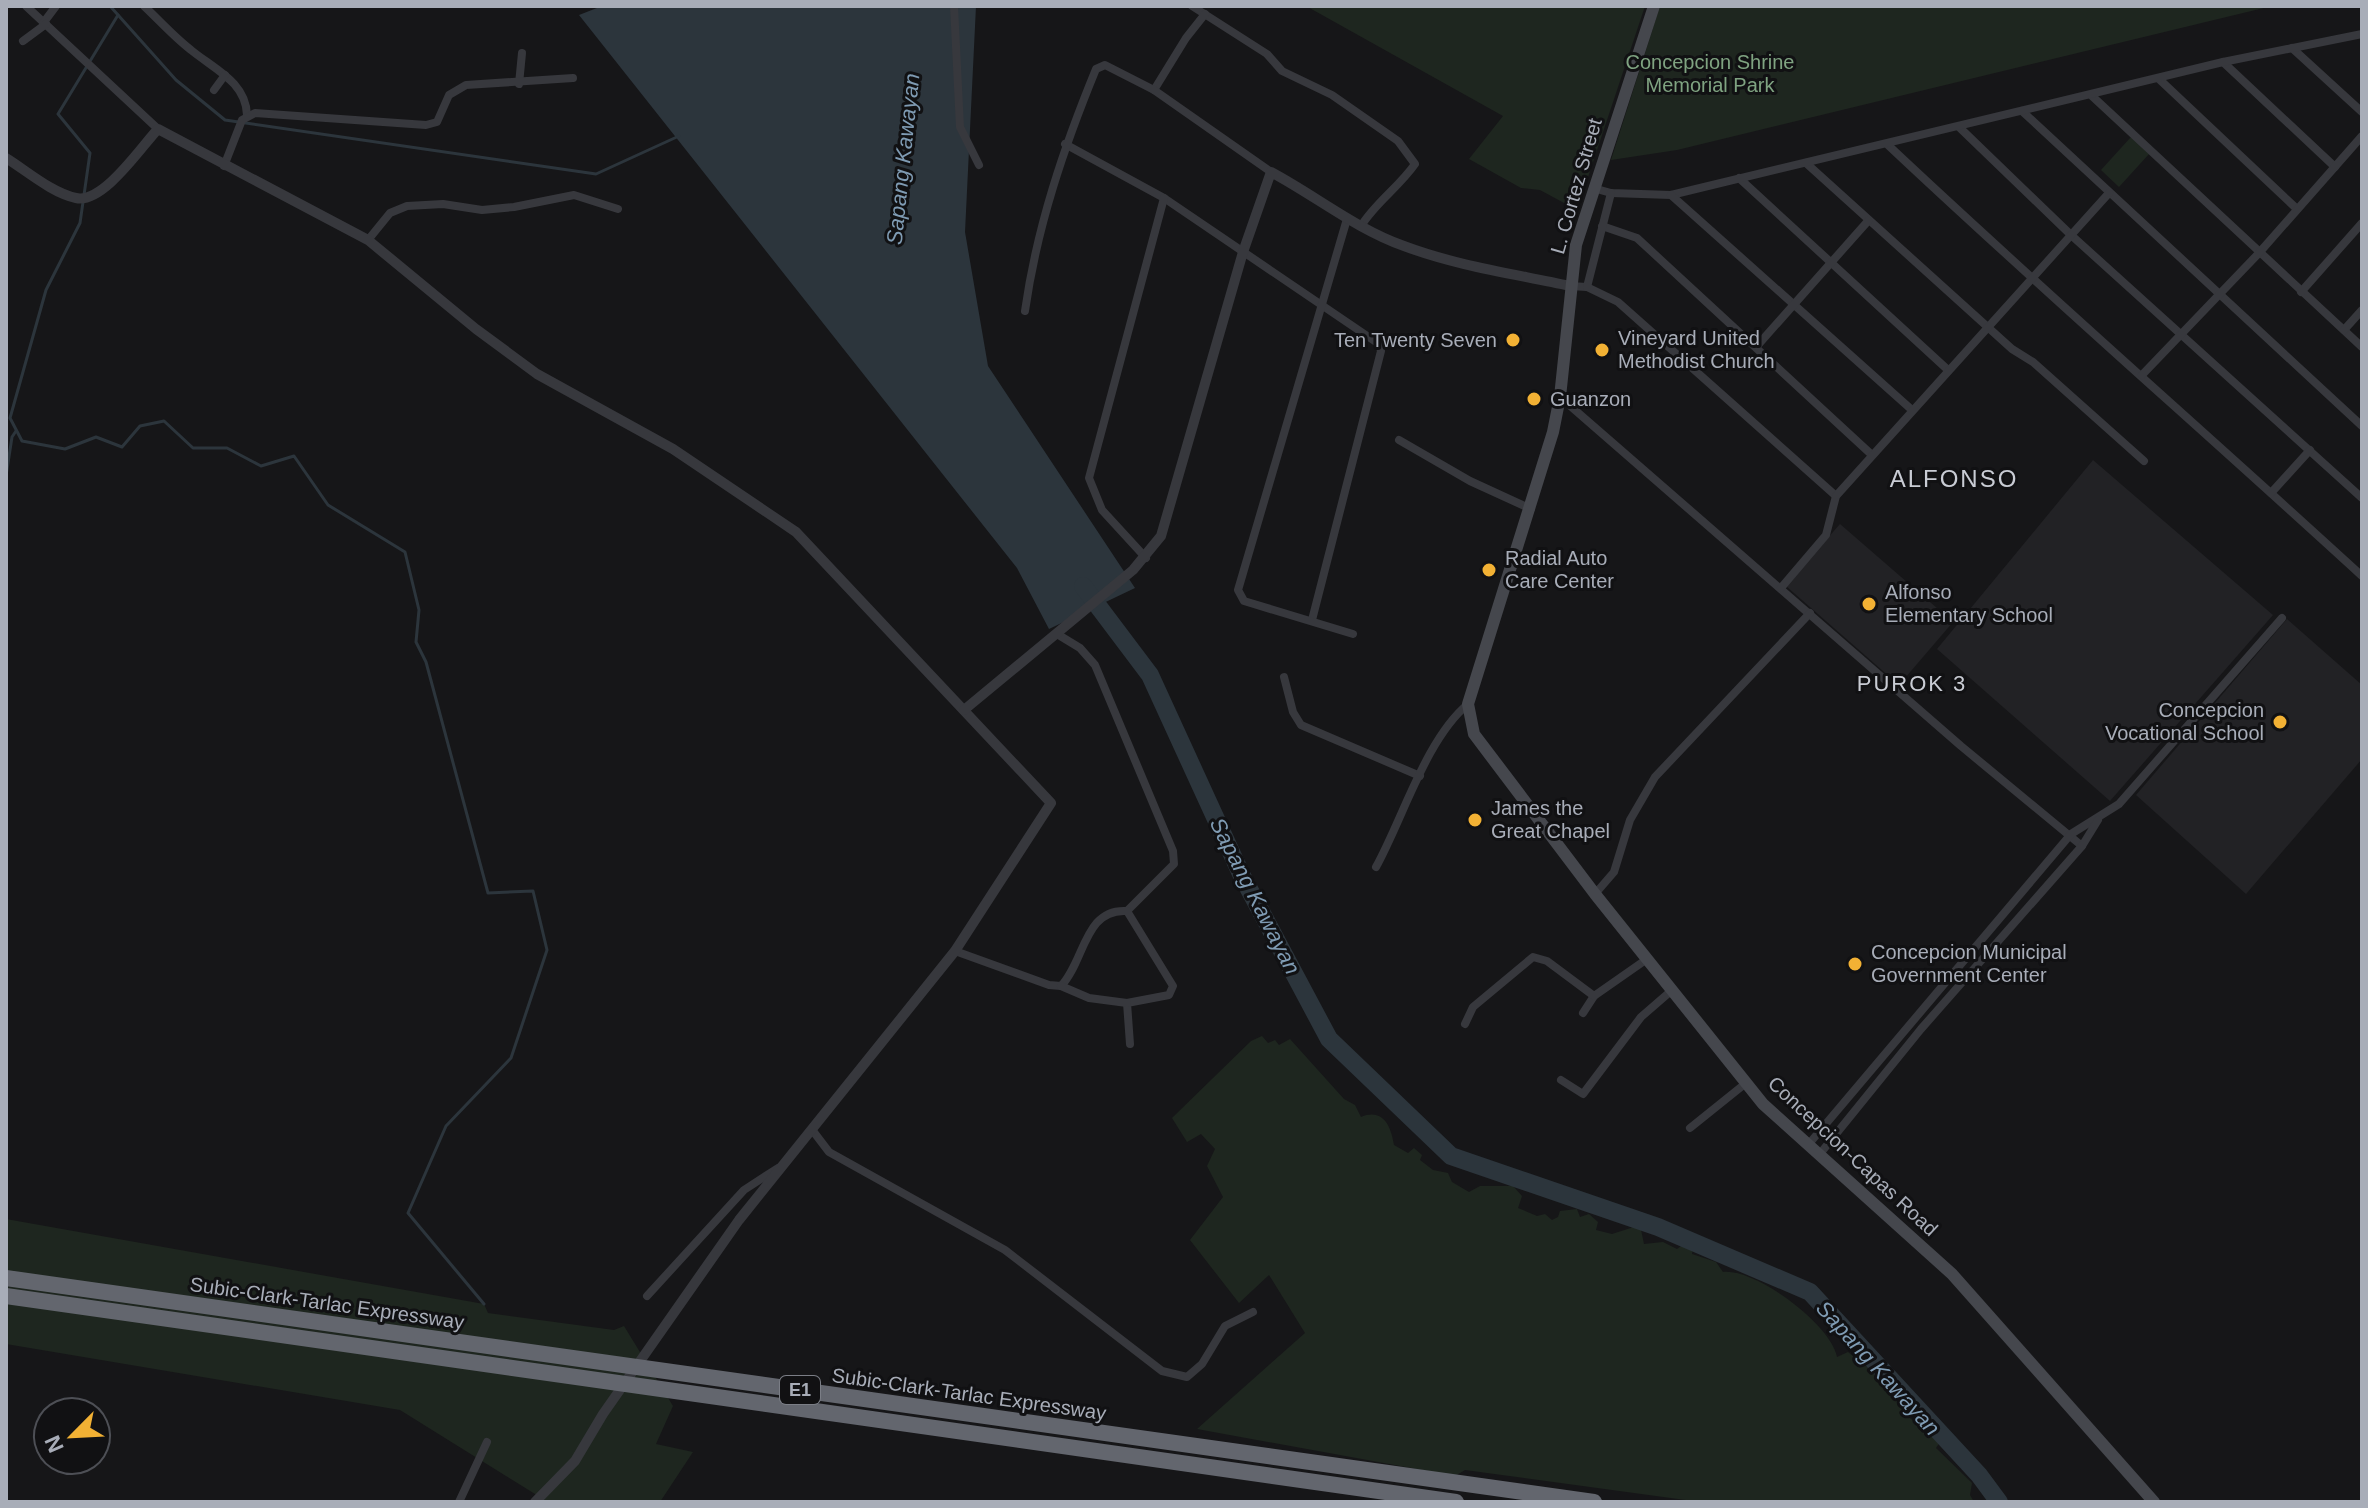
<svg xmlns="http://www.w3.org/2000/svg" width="2368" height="1508" viewBox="0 0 2368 1508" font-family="Helvetica,sans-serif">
<rect width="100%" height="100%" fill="#161618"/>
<!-- built -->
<g fill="#222225">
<path d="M 2093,460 L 2273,615 L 2110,801 L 1937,649 Z"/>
<path d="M 1840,524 L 1953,622 L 1899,685 L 1786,586 Z"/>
<path d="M 2287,619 L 2362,685 L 2362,759 L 2246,894 L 2136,795 Z"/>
</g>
<!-- green -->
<g fill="#1e261f">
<path d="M 1306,6 L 1645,6 L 1577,210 L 1540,190 L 1521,188 L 1469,159 L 1503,116 Z"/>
<path d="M 1660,6 L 2272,6 L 1677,150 L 1611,160 Z"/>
<path d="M 2131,137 L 2149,154 L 2119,187 L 2101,170 Z"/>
<path d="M 1262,1036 L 1268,1043 L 1275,1040 L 1279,1045 L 1290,1039 L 1344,1099 L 1355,1105 L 1361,1117 C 1383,1108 1391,1126 1394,1145 L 1408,1153 L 1414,1148 L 1422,1155 L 1420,1160 L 1433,1170 L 1448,1173 L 1452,1182 L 1469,1192 L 1480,1186 L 1513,1186 L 1522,1196 L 1518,1208 L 1537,1216 L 1545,1214 L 1552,1220 L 1558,1217 L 1560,1211 L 1577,1209 L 1580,1217 L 1589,1214 L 1598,1222 L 1596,1230 L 1612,1234 L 1640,1225 L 1644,1244 L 1663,1242 L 1677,1249 L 1685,1243 L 1693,1246 L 1692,1254 L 1716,1262 L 1723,1272 C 1755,1268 1831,1324 1837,1357 L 1848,1352 L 1885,1381 L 1886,1391 L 1896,1393 L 1906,1415 L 1940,1442 L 1936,1448 L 1972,1483 L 1970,1495 L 1974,1502 L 1700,1502 L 1465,1470 L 1455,1476 L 1197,1429 L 1305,1333 L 1269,1275 L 1239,1303 L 1190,1240 L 1223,1197 L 1207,1166 L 1215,1149 L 1201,1134 L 1187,1142 L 1172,1118 L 1251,1041 Z"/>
<path d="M 6,1219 L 484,1304 L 488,1313 L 614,1330 L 624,1326 L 673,1406 L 656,1444 L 693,1452 L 660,1502 L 548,1502 L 400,1410 L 6,1344 Z"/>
</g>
<!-- water -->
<path fill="#2c353c" d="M 602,6 L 976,6 L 965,232 L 988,366 L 1135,588 L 1049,629 L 1017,568 L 579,15 Z"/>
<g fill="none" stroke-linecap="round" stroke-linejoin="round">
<!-- stream -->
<g stroke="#2c353c" stroke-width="3">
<path d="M 110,6 L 176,80 L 225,120 L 596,174 L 679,136"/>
<path d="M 118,15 L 58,114 L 90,153 L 80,223 L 46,290 L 10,418 L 22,441 L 65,449 L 96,437 L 122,447 L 140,426 L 164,421 L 193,448 L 227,448 L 261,466 L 294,456 L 328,505 L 405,552 L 419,610 L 416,642 L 426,662 L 488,893 L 533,891 L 547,950 L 511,1058 L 446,1126 L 408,1213 L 484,1304"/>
<path d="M 6,476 L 12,437 L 16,431"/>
</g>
<!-- river -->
<path stroke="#2c353c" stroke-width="18" d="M 1083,586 L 1150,675 L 1242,876 L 1329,1039 L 1451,1156 L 1658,1227 L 1810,1292 L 1979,1475 L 1999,1502"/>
<!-- minor -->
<g stroke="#37383d" stroke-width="8">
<path d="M 26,6 L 158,129"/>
<path d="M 144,6 C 160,21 174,37 191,50 C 214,69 246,82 247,115"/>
<path d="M 954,6 L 960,127 L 979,165"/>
<path d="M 1192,6 L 1267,54 L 1282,71 L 1332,95 L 1398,141 L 1415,164 C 1399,187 1376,202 1361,226"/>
<path d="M 44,22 L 56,6"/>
<path d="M 23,41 L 46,24"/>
<path d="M 2292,48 L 2362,112"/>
<path d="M 2223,62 L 2335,167"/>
<path d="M 2159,79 L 2297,209"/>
<path d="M 519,84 L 522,53"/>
<path d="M 214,90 L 225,75"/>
<path d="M 1154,90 L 1186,38 L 1205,14"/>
<path d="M 2092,96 L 2362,347"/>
<path d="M 2022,111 L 2362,426"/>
<path d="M 1959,127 L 2071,235 L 2362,498"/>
<path d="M 1065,144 L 1164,198 L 1379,344 L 1381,351 L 1312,620"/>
<path d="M 1888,145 C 2044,292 2205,432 2362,576"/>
<path d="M 1806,163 L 2012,349 L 2033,362 L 2144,461"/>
<path d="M 224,166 L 242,120 L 255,113 L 426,125 L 437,122 L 449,95 L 466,85 L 573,78"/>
<path d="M 1739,178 L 1948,370"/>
<path d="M 1593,188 L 1611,193 L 1671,195 L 2223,62 L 2362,34"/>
<path d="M 1671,195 L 1912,410"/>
<path d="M 1347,219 L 1238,590 L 1244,601 L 1353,634"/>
<path d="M 1602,226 L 1637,238 L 1872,455"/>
<path d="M 368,240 L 390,213 L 407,206 L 443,204 L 482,210 L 514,207 L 574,195 L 618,209"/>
<path d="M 1570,286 L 1587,287 L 1618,302 L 1836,496"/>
<path d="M 1587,287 L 1611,193"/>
<path d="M 2301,292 L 2362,223"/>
<path d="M 1025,311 C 1037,226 1064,147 1096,69 L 1105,65 L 1154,90 L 1271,172"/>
<path d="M 2344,330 L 2362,310"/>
<path d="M 1757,346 L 1868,221"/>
<path d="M 2142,375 L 2259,253 L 2362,136"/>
<path d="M 1560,397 L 1961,746 L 2082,846"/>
<path d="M 1399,440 L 1470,481 L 1531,509"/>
<path d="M 2271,493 L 2310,450"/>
<path d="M 1146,558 L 1102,510 L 1089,478 L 1164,198"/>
<path d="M 1781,588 L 1826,535 L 1836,496 L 2109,193"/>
<path d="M 1057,634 L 1080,648 L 1095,665 L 1173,851 L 1174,864 L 1127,911"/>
<path d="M 1284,677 L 1293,712 L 1301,725 L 1420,776"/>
<path d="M 1376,867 C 1403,818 1426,739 1468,704"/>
<path d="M 1595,894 L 1614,872 L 1630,820 L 1655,777 L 1810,613"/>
<path d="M 955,951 L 1049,985 L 1061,986 C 1085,961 1084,908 1127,911 L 1173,986 L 1169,995 L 1127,1003 L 1130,1044"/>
<path d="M 1061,986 L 1089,998 L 1127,1003"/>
<path d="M 1583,1013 L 1594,996"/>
<path d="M 1465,1024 L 1473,1007 L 1533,957 L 1547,961 L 1594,996 L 1647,959"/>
<path d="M 1561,1080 L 1583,1094 L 1641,1017 L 1671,991"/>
<path d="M 1690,1128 L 1746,1083"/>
<path d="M 813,1131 L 829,1152 L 1005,1250 L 1162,1371 L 1187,1377 L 1202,1364 L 1225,1326 L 1253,1312"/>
<path d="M 1808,1145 L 2071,834 L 2119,804 L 2282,618"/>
<path d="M 1819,1155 L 1921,1029 L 2082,846 L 2098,820"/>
<path d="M 647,1296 L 744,1190 L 778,1168"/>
<path d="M 459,1502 L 487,1442"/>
</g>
<!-- tertiary -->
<g stroke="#37383d" stroke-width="10">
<path d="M 6,158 C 27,171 52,193 76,198 C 103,204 141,147 158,129 L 368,240 L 476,329 L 537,374 L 673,449 L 796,532 L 1051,803 L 955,951 L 739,1220 L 603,1414 L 575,1461 L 535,1502"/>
<path d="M 964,710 L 1133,570 L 1161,536 L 1243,252 L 1271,172 C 1316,196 1356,229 1404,246 C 1457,266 1515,274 1570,286"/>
</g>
<!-- secondary -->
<path stroke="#45474d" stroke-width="12" d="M 1654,6 L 1576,245 L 1560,397 L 1553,432 L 1468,704 L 1474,734 L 1595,894 L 1763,1104 L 1952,1274 L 2154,1502"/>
<!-- motorway -->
<g stroke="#63666e" stroke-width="16">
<path d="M 6,1278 L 1594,1502"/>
<path d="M 6,1296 L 1456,1502"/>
</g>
</g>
<!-- markers -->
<g fill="#f2b134" stroke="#111113" stroke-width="3">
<circle cx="1513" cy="340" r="8"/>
<circle cx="1602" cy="350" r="8"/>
<circle cx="1534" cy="399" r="8"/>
<circle cx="1489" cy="570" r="8"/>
<circle cx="1869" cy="604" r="8"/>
<circle cx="2280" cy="722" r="8"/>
<circle cx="1475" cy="820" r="8"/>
<circle cx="1855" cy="964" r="8"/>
</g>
<g text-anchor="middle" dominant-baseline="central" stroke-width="6" stroke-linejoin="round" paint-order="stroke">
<!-- shield labels -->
<rect fill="#111113" stroke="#7b7e86" stroke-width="2" x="780" y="1376" width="40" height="28" rx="6"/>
<g font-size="18" font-weight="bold" fill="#a8adb8">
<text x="800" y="1390">E1</text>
</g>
<!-- park labels -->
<g font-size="20" fill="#7fa381" stroke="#111113">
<text x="1710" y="62">Concepcion Shrine<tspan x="1710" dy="23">Memorial Park</tspan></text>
</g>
<!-- street labels -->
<g font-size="20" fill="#a8adb8" stroke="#111113">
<text transform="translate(1576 186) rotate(-74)">L. Cortez Street</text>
<text transform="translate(1853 1156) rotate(43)">Concepcion-Capas Road</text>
<text transform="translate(327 1303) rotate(8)">Subic-Clark-Tarlac Expressway</text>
<text transform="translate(969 1394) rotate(8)">Subic-Clark-Tarlac Expressway</text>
</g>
<!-- poi labels -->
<g font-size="20" fill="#a8adb8" stroke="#111113" text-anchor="start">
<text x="1618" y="338">Vineyard United<tspan x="1618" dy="23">Methodist Church</tspan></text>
<text x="1497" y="340" text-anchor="end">Ten Twenty Seven</text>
<text x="1550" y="399">Guanzon</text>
<text x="1505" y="558">Radial Auto<tspan x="1505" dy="23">Care Center</tspan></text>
<text x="1885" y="592">Alfonso<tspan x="1885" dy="23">Elementary School</tspan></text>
<text x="2264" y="710" text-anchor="end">Concepcion<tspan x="2264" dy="23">Vocational School</tspan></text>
<text x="1491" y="808">James the<tspan x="1491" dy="23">Great Chapel</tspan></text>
<text x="1871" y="952">Concepcion Municipal<tspan x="1871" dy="23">Government Center</tspan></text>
</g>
<!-- water labels -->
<g font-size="22" font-style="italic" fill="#7f9bb3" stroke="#111113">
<text transform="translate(903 159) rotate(-84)">Sapang Kawayan</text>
<text transform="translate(1255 896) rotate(63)">Sapang Kawayan</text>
<text transform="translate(1878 1368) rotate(48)">Sapang Kawayan</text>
</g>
<!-- neighbourhood labels -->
<g font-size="22" letter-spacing="2" fill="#c9ccd4" stroke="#111113">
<text x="1912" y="683">PUROK 3</text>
</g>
<!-- quarter labels -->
<g font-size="24" letter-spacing="2" fill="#c9ccd4" stroke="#111113">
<text x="1954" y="478">ALFONSO</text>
</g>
</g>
<!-- border -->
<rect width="2368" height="1508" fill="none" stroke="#a8adb8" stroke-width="16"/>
<!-- north arrow -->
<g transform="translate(72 1436) rotate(246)"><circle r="38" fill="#111113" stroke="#4d4f55" stroke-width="2"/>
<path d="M0-6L14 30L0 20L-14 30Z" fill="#f2b134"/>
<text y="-12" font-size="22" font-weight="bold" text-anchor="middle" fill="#a8adb8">N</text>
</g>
</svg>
